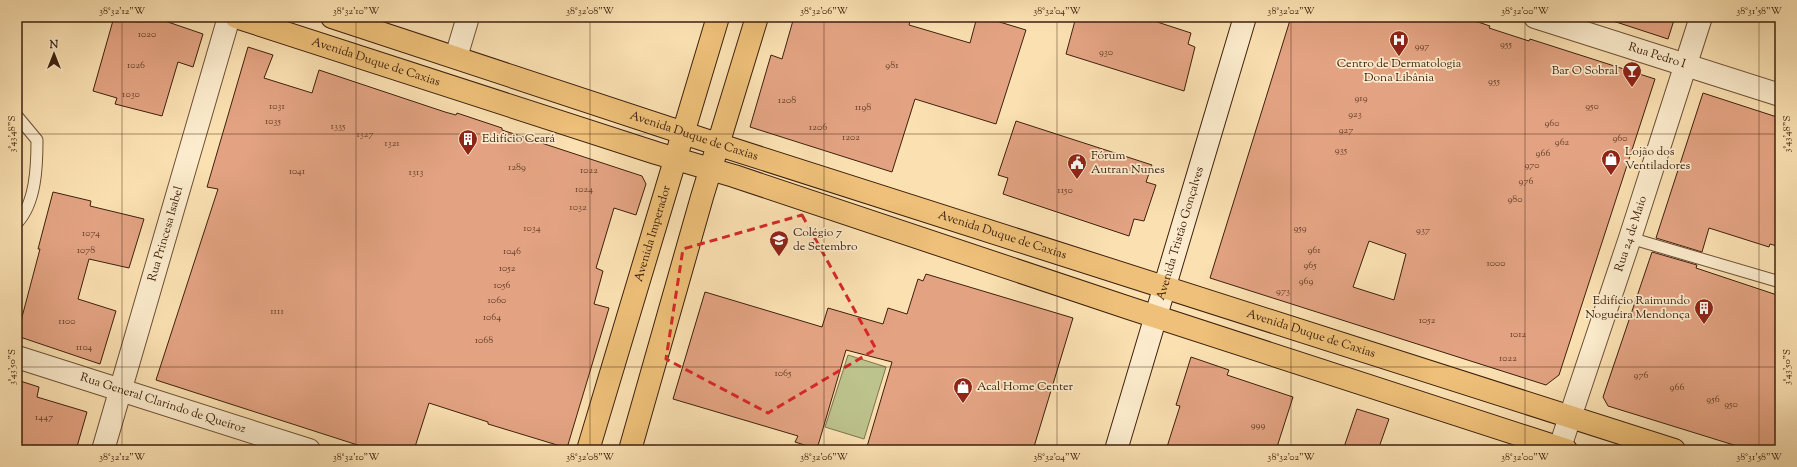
<svg xmlns="http://www.w3.org/2000/svg" width="1797" height="467" viewBox="0 0 1797 467" font-family="'Sorts Mill Goudy',serif">
<rect width="100%" height="100%" fill="#fbe1b2"/>
<filter id="stains"><feTurbulence type="fractalNoise" baseFrequency=".005" numOctaves="4"/><feColorMatrix values="0 0 0 0 .2 0 0 0 0 .09 0 0 0 0 .02 0 0 0 .5 -.17"/></filter>
<radialGradient id="worn" r=".72"><stop offset=".6" stop-color="#630" stop-opacity="0"/><stop offset="1" stop-color="#630" stop-opacity=".3"/></radialGradient>
<!-- green -->
<path fill="#bdc38d" stroke="#7e724d" d="M 848,355 L 886,367 L 864,439 L 825,427 Z"/>
<!-- building -->
<g fill="#e3a382" stroke="#3e200d" fill-rule="evenodd">
<path d="M 114,17 L 167,17 L 165,21 L 203,34 L 193,67 L 178,62 L 162,116 L 115,104 L 117,98 L 93,91 Z"/>
<path d="M 794,17 L 911,17 L 909,25 L 970,43 L 977,17 L 983,17 L 1026,30 L 996,124 L 915,99 L 892,172 L 750,127 L 771,55 L 782,59 Z"/>
<path d="M 1076,17 L 1142,17 L 1191,33 L 1188,44 L 1195,47 L 1184,91 L 1066,54 Z"/>
<path d="M 1291,17 L 1463,17 L 1490,26 L 1489,28 L 1529,41 L 1530,39 L 1655,79 L 1559,375 L 1546,385 L 1210,278 ZM 1369,241 L 1406,254 L 1394,300 L 1353,287 Z"/>
<path d="M 1613,17 L 1675,17 L 1668,39 L 1613,21 Z"/>
<path d="M 248,47 L 273,55 L 264,78 L 312,93 L 319,70 L 445,112 L 456,115 L 457,113 L 502,128 L 502,130 L 642,176 L 646,184 L 636,215 L 614,208 L 596,268 L 603,271 L 594,304 L 609,308 L 567,448 L 488,424 L 488,422 L 429,403 L 414,450 L 373,450 L 156,380 L 218,189 L 207,187 Z"/>
<path d="M 1703,93 L 1780,118 L 1780,247 L 1770,244 L 1769,247 L 1709,228 L 1702,252 L 1656,238 Z"/>
<path d="M 1016,121 L 1152,165 L 1146,182 L 1156,185 L 1144,221 L 1134,219 L 1129,236 L 1003,194 L 1008,178 L 998,175 Z"/>
<path d="M 53,192 L 91,201 L 90,206 L 144,219 L 129,268 L 89,259 L 78,299 L 116,311 L 100,364 L 17,336 L 40,249 L 38,249 Z"/>
<path d="M 1652,252 L 1697,265 L 1696,268 L 1780,296 L 1780,450 L 1750,450 L 1608,406 L 1603,397 Z"/>
<path d="M 926,274 L 1073,318 L 1033,450 L 866,450 L 892,362 L 846,350 L 817,449 L 795,442 L 798,436 L 673,399 L 705,292 L 822,327 L 828,308 L 883,324 L 888,308 L 907,314 L 918,279 L 923,281 Z"/>
<path d="M 1191,357 L 1229,370 L 1227,375 L 1293,397 L 1276,450 L 1166,450 L 1180,406 L 1176,405 Z"/>
<path d="M 17,380 L 39,387 L 37,397 L 87,412 L 76,450 L 17,450 Z"/>
<path d="M 1357,409 L 1389,419 L 1378,450 L 1343,450 Z"/>
</g>
<g fill="none" stroke-linecap="round" stroke-linejoin="round">
<defs>
<g id="lane">
<path d="M 17,116 L 37,140 C 37,166 36,203 17,223"/>
<path d="M 1630,238 L 1780,282"/>
</g>
<g id="street">
<path id="s1" d="M 1535,17 L 1780,95"/>
<path d="M 456,57 L 468,17"/>
<path id="s2" d="M 17,357 L 309,450"/>
<path id="s3" d="M 103,450 L 229,17"/>
<path id="s4" d="M 1559,450 L 1630,238 L 1701,17"/>
</g>
<g id="secondary">
<path id="s5" d="M 1116,450 L 1245,17"/>
</g>
<g id="primary">
<path id="s6" d="M 236,17 L 656,153 L 734,176 L 1129,308 L 1566,450"/>
<path id="s7" d="M 332,17 L 729,148 L 1674,450"/>
<path id="s8" d="M 588,450 L 718,17"/>
<path d="M 630,450 L 702,197 L 757,17"/>
</g>
</defs>
<!-- lane casing -->
<use href="#lane" stroke="#6d5036" stroke-width="13"/>
<!-- street casing -->
<use href="#street" stroke="#6d5036" stroke-width="24"/>
<!-- secondary casing -->
<use href="#secondary" stroke="#3e200d" stroke-width="24"/>
<!-- primary casing -->
<use href="#primary" stroke="#3e200d" stroke-width="24"/>
<!-- lane -->
<use href="#lane" stroke="#fceccd" stroke-width="11"/>
<!-- street -->
<use href="#street" stroke="#fceccd" stroke-width="22"/>
<!-- secondary -->
<use href="#secondary" stroke="#fceccd" stroke-width="22"/>
<!-- primary -->
<use href="#primary" stroke="#eec079" stroke-width="22"/>
</g>
<!-- marked area -->
<path fill="none" stroke="#d62828" stroke-width="3" stroke-dasharray="8 5" stroke-linejoin="round" d="M 802,215 L 876,349 L 768,413 L 666,359 L 683,249 Z"/>
<!-- ticks -->
<path fill="none" stroke="#3e200d" stroke-width="1" stroke-opacity="0.45" d="M 122,17 L 122,450M 356,17 L 356,450M 590,17 L 590,450M 824,17 L 824,450M 1057,17 L 1057,450M 1291,17 L 1291,450M 1525,17 L 1525,450M 1759,17 L 1759,450M 17,134 L 1780,134M 17,367 L 1780,367"/>
<!-- icons -->
<defs>
<symbol id="hospital-pin" viewBox="-11 -11 22 30"><path d="M0 17L-7.5 6A9.5 9.5 0 1 1 7.5 6Z" fill="#8f2418" stroke="#fceccd"/><path d="M-5-5h3v3.5h4V-5h3V5h-3V1.5h-4V5h-3Z" fill="#fff"/></symbol>
<symbol id="bar-pin" viewBox="-11 -11 22 30"><path d="M0 17L-7.5 6A9.5 9.5 0 1 1 7.5 6Z" fill="#8f2418" stroke="#fceccd"/><path d="M-6-5H6L.8 .8V4.5H3.5V6h-7V4.5H-.8V.8Z" fill="#fff"/></symbol>
<symbol id="building-pin" viewBox="-11 -11 22 30"><path d="M0 17L-7.5 6A9.5 9.5 0 1 1 7.5 6Z" fill="#8f2418" stroke="#fceccd"/><path d="M-4-6H4V6H1V3H-1V6H-4ZM-2.5-4.3h1.7v1.8h-1.7ZM.8-4.3h1.7v1.8H.8ZM-2.5-1h1.7V.8h-1.7ZM.8-1h1.7V.8H.8Z" fill="#fff"/></symbol>
<symbol id="shop-pin" viewBox="-11 -11 22 30"><path d="M0 17L-7.5 6A9.5 9.5 0 1 1 7.5 6Z" fill="#8f2418" stroke="#fceccd"/><path d="M-5-2.5h2.3a2.7 3.5 0 0 1 5.4 0H5L5.5 6h-11ZM-1.5-2.5h3a1.5 2.3 0 0 0-3 0Z" fill="#fff"/></symbol>
<symbol id="civic-pin" viewBox="-11 -11 22 30"><path d="M0 17L-7.5 6A9.5 9.5 0 1 1 7.5 6Z" fill="#8f2418" stroke="#fceccd"/><path d="M-.6-6.5H3V-4.5H.6V-3L4-1V1h2V6H-6V1h2V-1L-.6-3ZM-1.2 2.5V6h2.4V2.5Z" fill="#fff"/></symbol>
<symbol id="school-pin" viewBox="-11 -11 22 30"><path d="M0 17L-7.5 6A9.5 9.5 0 1 1 7.5 6Z" fill="#8f2418" stroke="#fceccd"/><path d="M0-5L7-2L0 1L-7-2ZM-4 1L0 2.5L4 1V4Q0 6-4 4Z" fill="#fff"/></symbol>
</defs>
<g fill-rule="evenodd">
<use href="#hospital-pin" x="1388" y="29" width="22" height="30"/>
<use href="#bar-pin" x="1621" y="60" width="22" height="30"/>
<use href="#building-pin" x="457" y="128" width="22" height="30"/>
<use href="#shop-pin" x="1600" y="148" width="22" height="30"/>
<use href="#civic-pin" x="1066" y="152" width="22" height="30"/>
<use href="#school-pin" x="768" y="229" width="22" height="30"/>
<use href="#building-pin" x="1693" y="297" width="22" height="30"/>
<use href="#shop-pin" x="952" y="376" width="22" height="30"/>
</g>
<g text-anchor="middle" dominant-baseline="central" stroke-width="3.5" stroke-linejoin="round" paint-order="stroke">
<!-- number labels -->
<g font-size="10" fill="#67412a">
<text x="147" y="34">1020</text>
<text x="1506" y="44">955</text>
<text x="1422" y="46">997</text>
<text x="1106" y="52">930</text>
<text x="136" y="65">1026</text>
<text x="892" y="65">981</text>
<text x="1494" y="81">955</text>
<text x="131" y="94">1030</text>
<text x="1361" y="98">919</text>
<text x="787" y="100">1208</text>
<text x="277" y="106">1031</text>
<text x="1592" y="106">950</text>
<text x="863" y="107">1198</text>
<text x="1355" y="114">923</text>
<text x="273" y="121">1035</text>
<text x="1552" y="123">960</text>
<text x="338" y="126">1335</text>
<text x="818" y="127">1206</text>
<text x="1346" y="130">927</text>
<text x="365" y="134">1327</text>
<text x="851" y="137">1202</text>
<text x="1620" y="138">960</text>
<text x="1562" y="142">962</text>
<text x="392" y="143">1321</text>
<text x="1341" y="150">935</text>
<text x="1543" y="153">966</text>
<text x="1532" y="165">970</text>
<text x="517" y="167">1289</text>
<text x="589" y="170">1022</text>
<text x="297" y="171">1041</text>
<text x="416" y="172">1313</text>
<text x="1526" y="181">976</text>
<text x="584" y="189">1024</text>
<text x="1065" y="190">1150</text>
<text x="1515" y="199">980</text>
<text x="578" y="207">1032</text>
<text x="532" y="228">1034</text>
<text x="1300" y="228">959</text>
<text x="1423" y="230">937</text>
<text x="91" y="233">1074</text>
<text x="86" y="250">1078</text>
<text x="1314" y="250">961</text>
<text x="512" y="251">1046</text>
<text x="1496" y="263">1000</text>
<text x="1310" y="265">965</text>
<text x="507" y="268">1052</text>
<text x="1306" y="281">969</text>
<text x="502" y="285">1056</text>
<text x="1283" y="291">973</text>
<text x="497" y="300">1060</text>
<text x="277" y="311">1111</text>
<text x="492" y="317">1064</text>
<text x="1427" y="320">1052</text>
<text x="67" y="321">1100</text>
<text x="1518" y="334">1012</text>
<text x="484" y="340">1068</text>
<text x="84" y="347">1104</text>
<text x="1508" y="358">1022</text>
<text x="783" y="373">1065</text>
<text x="1641" y="375">976</text>
<text x="1677" y="387">966</text>
<text x="1713" y="399">956</text>
<text x="1731" y="404">950</text>
<text x="44" y="417">1447</text>
<text x="1258" y="425">999</text>
</g>
<!-- street labels -->
<g font-size="12" fill="#3e200d" stroke="#fceccd">
<text stroke="none"><textPath href="#s1" startOffset="128">Rua Pedro I</textPath></text>
<text stroke="none"><textPath href="#s6" startOffset="147">Avenida Duque de Caxias</textPath></text>
<text stroke="none"><textPath href="#s7" startOffset="381">Avenida Duque de Caxias</textPath></text>
<text stroke="none"><textPath href="#s3" startOffset="225">Rua Princesa Isabel</textPath></text>
<text stroke="none"><textPath href="#s8" startOffset="226">Avenida Imperador</textPath></text>
<text stroke="none"><textPath href="#s5" startOffset="226">Avenida Tristão Gonçalves</textPath></text>
<text stroke="none"><textPath href="#s4" startOffset="228">Rua 24 de Maio</textPath></text>
<text stroke="none"><textPath href="#s7" startOffset="705">Avenida Duque de Caxias</textPath></text>
<text stroke="none"><textPath href="#s7" startOffset="1029">Avenida Duque de Caxias</textPath></text>
<text stroke="none"><textPath href="#s2" startOffset="153">Rua General Clarindo de Queiroz</textPath></text>
</g>
<!-- poi labels -->
<g font-size="12" fill="#3e200d" stroke="#fceccd" text-anchor="start">
<text x="1399" y="64" text-anchor="middle">Centro de Dermatologia<tspan x="1399" dy="14">Dona Libânia</tspan></text>
<text x="1618" y="71" text-anchor="end">Bar O Sobral</text>
<text x="482" y="139">Edifício Ceará</text>
<text x="1625" y="152">Lojão dos<tspan x="1625" dy="14">Ventiladores</tspan></text>
<text x="1091" y="156">Fórum<tspan x="1091" dy="14">Autran Nunes</tspan></text>
<text x="793" y="233">Colégio 7<tspan x="793" dy="14">de Setembro</tspan></text>
<text x="1690" y="301" text-anchor="end">Edifício Raimundo<tspan x="1690" dy="14">Nogueira Mendonça</tspan></text>
<text x="977" y="387">Acal Home Center</text>
</g>
</g>
<!-- margin -->
<rect width="1797" height="467" fill="none" stroke="#fbe1b2" stroke-width="44"/>
<!-- north arrow -->
<g transform="translate(54 54)" stroke="#fceccd" stroke-width="3" paint-order="stroke">
<path d="M0-3L7 15L0 10L-7 15Z" fill="#3e200d"/>
<text y="-6" font-size="11" font-weight="bold" text-anchor="middle" fill="#3e200d">N</text>
</g>
<rect x="22" y="22" width="1753" height="423" fill="none" stroke="#3e200d" stroke-width="1.5"/>
<g font-size="10" text-anchor="middle" fill="#3e200d">
<text x="122" y="14">38°32'12"W</text>
<text x="356" y="14">38°32'10"W</text>
<text x="590" y="14">38°32'08"W</text>
<text x="824" y="14">38°32'06"W</text>
<text x="1057" y="14">38°32'04"W</text>
<text x="1291" y="14">38°32'02"W</text>
<text x="1525" y="14">38°32'00"W</text>
<text x="1759" y="14">38°31'58"W</text>
<text transform="translate(11 134) rotate(-90)" y="4">3°43'48"S</text>
<text transform="translate(1786 134) rotate(-90)" y="4">3°43'48"S</text>
<text transform="translate(11 367) rotate(-90)" y="4">3°43'50"S</text>
<text transform="translate(1786 367) rotate(-90)" y="4">3°43'50"S</text>
<text x="122" y="460">38°32'12"W</text>
<text x="356" y="460">38°32'10"W</text>
<text x="590" y="460">38°32'08"W</text>
<text x="824" y="460">38°32'06"W</text>
<text x="1057" y="460">38°32'04"W</text>
<text x="1291" y="460">38°32'02"W</text>
<text x="1525" y="460">38°32'00"W</text>
<text x="1759" y="460">38°31'58"W</text>
</g>
<rect width="100%" height="100%" filter="url(#stains)"/>
<rect width="100%" height="100%" fill="url(#worn)"/>
</svg>
